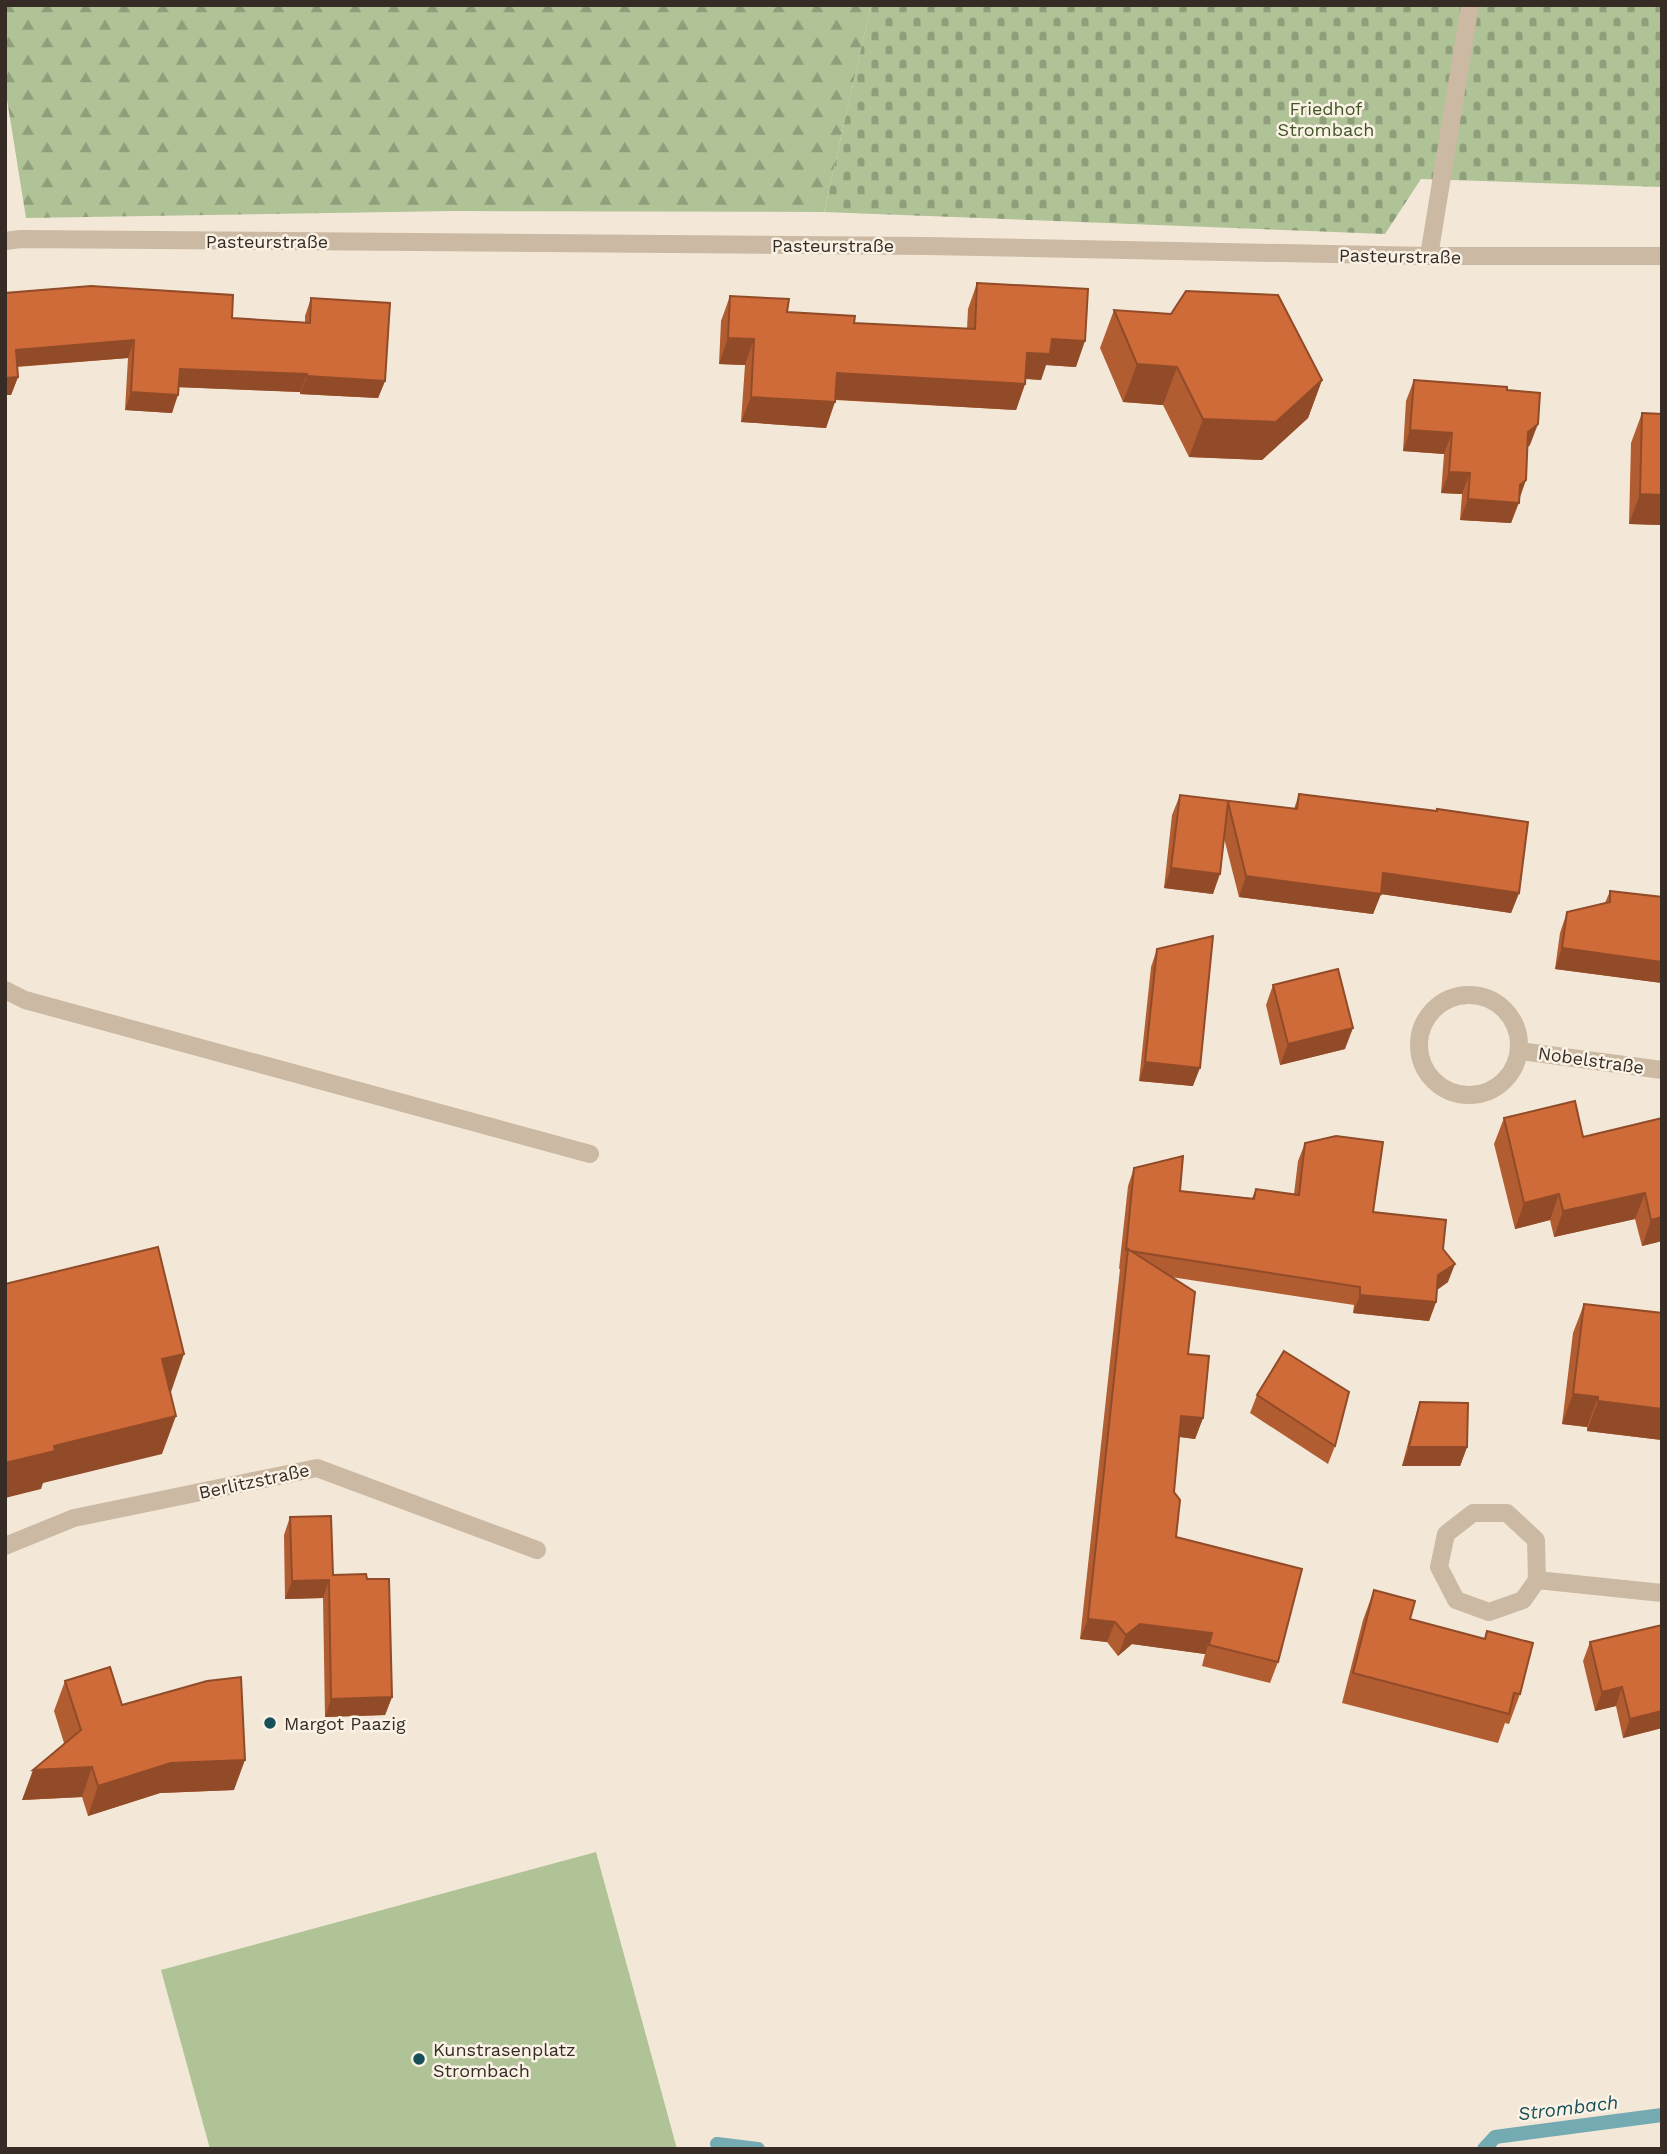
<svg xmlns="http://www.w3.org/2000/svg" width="1667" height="2154" viewBox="0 0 1667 2154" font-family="'Work Sans',sans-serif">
<defs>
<pattern id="forest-firs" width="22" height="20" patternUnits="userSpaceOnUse" patternTransform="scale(1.75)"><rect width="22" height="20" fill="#b0c397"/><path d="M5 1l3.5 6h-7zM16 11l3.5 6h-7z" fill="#909f7b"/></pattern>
<pattern id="cemetery-stones" width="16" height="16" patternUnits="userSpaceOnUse" patternTransform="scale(1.75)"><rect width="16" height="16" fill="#b0c397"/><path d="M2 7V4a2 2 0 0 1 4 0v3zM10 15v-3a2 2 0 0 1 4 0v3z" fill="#909f7b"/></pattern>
</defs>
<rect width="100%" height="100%" fill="#f3e8d7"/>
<!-- grass -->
<path fill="#b0c397" d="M 596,1852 L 677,2149 L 210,2149 L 161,1970 Z"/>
<!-- forest -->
<path fill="url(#forest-firs)" d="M 5,5 L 871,5 L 824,212 L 453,211 L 26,218 L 5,87 Z"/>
<!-- cemetery -->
<path fill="url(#cemetery-stones)" d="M 871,5 L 1662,5 L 1662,187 L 1421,179 L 1385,234 L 824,212 Z"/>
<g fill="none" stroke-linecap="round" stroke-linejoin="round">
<!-- stream -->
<g stroke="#74aab2" stroke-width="14">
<path d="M 717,2144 L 758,2149"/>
<path d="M 1484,2149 L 1495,2137 L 1662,2115"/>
</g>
<!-- minor -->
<g stroke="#cbb9a3" stroke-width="18">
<path d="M 5,241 L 21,239 L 926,246 L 1429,256 L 1662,256"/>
<path d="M 1429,256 L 1470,5"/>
<path d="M 5,990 L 25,1000 L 590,1154"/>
<circle cx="1469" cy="1045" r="50"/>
<path d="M 1520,1051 L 1662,1070"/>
<path d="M 1473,1513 L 1507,1513 L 1536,1540 L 1537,1580 L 1523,1600 L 1489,1612 L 1456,1600 L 1439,1567 L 1446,1534 Z"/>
<path d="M 5,1546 L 74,1518 L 317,1468 L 537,1550"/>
<path d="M 1537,1580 L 1662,1593"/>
</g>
</g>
<!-- wall -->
<g fill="#b25c31">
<path d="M 977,283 L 1076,367 L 1046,365 L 1041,380 L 1026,379 L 1025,384 L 1016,410 L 835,400 L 826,428 L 741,422 L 745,365 L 719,364 L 721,321 L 730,296 L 787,312 L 854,323 L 967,329 L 968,309 Z"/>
<path d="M 5,293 L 232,318 L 305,322 L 305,316 L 311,298 L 385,381 L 378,398 L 300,394 L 300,392 L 179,387 L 172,413 L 125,410 L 128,358 L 17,367 L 18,377 L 11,395 Z"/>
<path d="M 1114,310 L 1322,380 L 1308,418 L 1262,460 L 1189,457 L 1163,405 L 1123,402 L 1100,348 Z"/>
<path d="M 1414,380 L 1507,390 L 1530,445 L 1527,447 L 1519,503 L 1511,523 L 1460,520 L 1462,494 L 1441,493 L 1444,454 L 1403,451 L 1406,401 Z"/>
<path d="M 1642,413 L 1662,414 L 1662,540 L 1662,525 L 1629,524 L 1631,443 Z"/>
<path d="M 1299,794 L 1519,893 L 1511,913 L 1381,894 L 1373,914 L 1239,897 L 1224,838 L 1213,894 L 1164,888 L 1172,815 L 1180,795 L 1294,809 Z"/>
<path d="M 1610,891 L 1662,897 L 1662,983 L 1555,969 L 1560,933 L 1567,912 L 1605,903 Z"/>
<path d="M 1157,949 L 1193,1086 L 1139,1081 L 1151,967 Z"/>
<path d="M 1273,985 L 1345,1049 L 1280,1065 L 1266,1005 Z"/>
<path d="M 1504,1118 L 1583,1137 L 1662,1118 L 1662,1241 L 1642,1246 L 1635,1219 L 1554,1237 L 1550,1220 L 1515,1229 L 1494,1144 Z"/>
<path d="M 1305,1143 L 1373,1212 L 1443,1249 L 1448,1282 L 1437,1290 L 1436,1302 L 1429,1321 L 1353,1313 L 1354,1305 L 1171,1277 L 1203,1418 L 1195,1439 L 1179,1437 L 1174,1492 L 1176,1537 L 1278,1662 L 1270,1683 L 1202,1666 L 1205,1654 L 1132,1644 L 1118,1656 L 1107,1642 L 1080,1639 L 1120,1269 L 1119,1269 L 1128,1186 L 1134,1168 L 1180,1191 L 1252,1198 L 1256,1189 L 1294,1194 L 1298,1161 Z"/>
<path d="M 1584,1304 L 1662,1313 L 1662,1440 L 1587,1431 L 1587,1427 L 1562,1424 L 1573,1333 Z"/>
<path d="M 1257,1395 L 1335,1446 L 1328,1464 L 1250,1413 Z"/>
<path d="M 1420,1402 L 1467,1447 L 1460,1466 L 1402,1466 L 1414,1421 Z"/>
<path d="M 290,1517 L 333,1575 L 367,1579 L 392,1697 L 385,1715 L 325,1717 L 323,1598 L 285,1599 L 284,1535 Z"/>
<path d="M 1374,1590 L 1410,1619 L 1520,1694 L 1509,1724 L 1505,1723 L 1498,1743 L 1342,1703 L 1363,1620 Z"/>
<path d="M 1662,1625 L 1662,1728 L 1623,1738 L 1616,1706 L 1595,1711 L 1583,1661 L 1590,1642 Z"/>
<path d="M 65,1681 L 122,1705 L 234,1790 L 160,1793 L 88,1816 L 82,1797 L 22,1800 L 64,1743 L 54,1711 Z"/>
</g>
<!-- shaded-wall -->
<g fill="#914b28">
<path d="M 728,338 L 754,339 L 745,365 L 719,364 Z"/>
<path d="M 1052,339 L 1085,341 L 1076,367 L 1046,365 L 1041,380 L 1017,378 L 1027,353 Z"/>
<path d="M 134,340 L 128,358 L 9,367 L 16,350 Z"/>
<path d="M 1137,364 L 1177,367 L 1163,405 L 1123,402 Z"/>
<path d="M 180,369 L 307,374 L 300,392 L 174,387 Z"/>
<path d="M 837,373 L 1025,384 L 1016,410 L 828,399 Z"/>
<path d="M 307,376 L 385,381 L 378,398 L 300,394 Z"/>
<path d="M 18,377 L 11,395 L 5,395 L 5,378 Z"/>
<path d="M 1322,380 L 1308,418 L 1262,460 L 1189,457 L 1203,419 Z"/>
<path d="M 131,392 L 178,395 L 172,413 L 125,410 Z"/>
<path d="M 751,397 L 835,402 L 826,428 L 741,422 Z"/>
<path d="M 1538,424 L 1530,445 L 1521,453 L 1528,432 Z"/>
<path d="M 1410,430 L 1452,433 L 1444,454 L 1403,451 Z"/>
<path d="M 1449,472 L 1470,473 L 1462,494 L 1441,493 Z"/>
<path d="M 1526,480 L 1511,523 L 1460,520 L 1468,499 L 1520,485 Z"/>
<path d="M 1640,494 L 1662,495 L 1662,525 L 1629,524 Z"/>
<path d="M 1171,868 L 1220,874 L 1213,894 L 1164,888 Z"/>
<path d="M 1383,873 L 1519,893 L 1511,913 L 1381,894 L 1373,914 L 1239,897 L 1246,876 Z"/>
<path d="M 1562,948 L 1662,962 L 1662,983 L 1555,969 Z"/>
<path d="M 1353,1028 L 1345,1049 L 1280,1065 L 1288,1044 Z"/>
<path d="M 1145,1062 L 1200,1068 L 1193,1086 L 1139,1081 Z"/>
<path d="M 1645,1193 L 1635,1219 L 1554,1237 L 1563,1211 Z"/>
<path d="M 1559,1194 L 1550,1220 L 1515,1229 L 1524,1203 Z"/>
<path d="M 1662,1217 L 1662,1241 L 1642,1246 L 1651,1220 Z"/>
<path d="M 1455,1264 L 1448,1282 L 1431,1294 L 1438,1275 Z"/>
<path d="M 1360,1295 L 1436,1302 L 1429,1321 L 1353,1313 Z"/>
<path d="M 184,1354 L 171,1392 L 148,1397 L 162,1359 Z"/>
<path d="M 1573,1394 L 1598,1397 L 1587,1427 L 1562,1424 Z"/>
<path d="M 1598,1401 L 1662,1409 L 1662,1440 L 1587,1431 Z"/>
<path d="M 176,1416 L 162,1454 L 43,1483 L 41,1489 L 5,1498 L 5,1463 L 54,1446 Z"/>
<path d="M 1181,1416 L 1203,1418 L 1195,1439 L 1174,1436 Z"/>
<path d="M 1409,1447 L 1467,1447 L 1460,1466 L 1402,1466 Z"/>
<path d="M 329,1580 L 323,1598 L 285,1599 L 292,1581 Z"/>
<path d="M 1088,1619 L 1115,1622 L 1107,1642 L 1080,1639 Z"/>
<path d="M 1140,1624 L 1212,1633 L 1205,1654 L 1132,1644 L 1118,1656 L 1126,1635 Z"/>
<path d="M 1622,1687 L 1616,1706 L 1595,1711 L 1602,1692 Z"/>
<path d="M 392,1697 L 385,1715 L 325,1717 L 331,1699 Z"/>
<path d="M 1662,1711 L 1662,1728 L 1623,1738 L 1630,1719 Z"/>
<path d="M 245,1760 L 234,1790 L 160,1793 L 88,1816 L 98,1786 L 171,1763 Z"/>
<path d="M 92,1767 L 82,1797 L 22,1800 L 33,1770 Z"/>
</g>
<!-- building -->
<g fill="#cf6b39" stroke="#914b28" stroke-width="2">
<path d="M 977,283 L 1088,289 L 1085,341 L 1052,339 L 1050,354 L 1027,353 L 1025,384 L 837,373 L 835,402 L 751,397 L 754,339 L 728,338 L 730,296 L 789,299 L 787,312 L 855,316 L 854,323 L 975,329 Z"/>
<path d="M 91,286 L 233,295 L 232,318 L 310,323 L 311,298 L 390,303 L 385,381 L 307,376 L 307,374 L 180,369 L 178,395 L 131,392 L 134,340 L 16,350 L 18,377 L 5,378 L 5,293 Z"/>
<path d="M 1186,291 L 1278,295 L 1322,380 L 1276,422 L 1203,419 L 1177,367 L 1137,364 L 1114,310 L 1171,314 Z"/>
<path d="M 1414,380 L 1507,387 L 1507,390 L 1540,393 L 1538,424 L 1528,432 L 1526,480 L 1520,485 L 1519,503 L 1468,499 L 1470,473 L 1449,472 L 1452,433 L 1410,430 Z"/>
<path d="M 1642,413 L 1662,414 L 1662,495 L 1640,494 Z"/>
<path d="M 1299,794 L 1437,811 L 1437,809 L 1528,822 L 1519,893 L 1383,873 L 1381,894 L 1246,876 L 1228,802 L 1220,874 L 1171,868 L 1180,795 L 1297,809 Z"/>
<path d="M 1610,891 L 1662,897 L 1662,962 L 1562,948 L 1567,912 L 1610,902 Z"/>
<path d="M 1213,936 L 1200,1068 L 1145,1062 L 1157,949 Z"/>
<path d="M 1338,969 L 1353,1028 L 1288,1044 L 1273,985 Z"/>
<path d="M 1575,1101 L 1583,1137 L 1662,1118 L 1662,1217 L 1651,1220 L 1645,1193 L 1563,1211 L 1559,1194 L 1524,1203 L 1504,1118 Z"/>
<path d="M 1336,1136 L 1383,1142 L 1373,1212 L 1446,1220 L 1443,1249 L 1455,1264 L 1438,1275 L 1436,1302 L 1360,1295 L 1360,1287 L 1130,1251 L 1128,1249 L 1127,1250 L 1126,1250 L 1134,1168 L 1183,1156 L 1180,1191 L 1254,1199 L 1256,1189 L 1299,1195 L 1305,1143 Z"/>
<path d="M 158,1247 L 184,1354 L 162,1359 L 176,1416 L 54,1446 L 55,1451 L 5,1463 L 5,1284 Z"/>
<path d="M 1128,1249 L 1195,1292 L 1188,1354 L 1209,1356 L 1203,1418 L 1181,1416 L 1174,1492 L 1180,1500 L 1176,1537 L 1302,1569 L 1278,1662 L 1209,1645 L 1212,1633 L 1140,1624 L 1126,1635 L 1115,1622 L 1088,1619 Z"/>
<path d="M 1584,1304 L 1662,1313 L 1662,1409 L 1598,1401 L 1598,1397 L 1573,1394 Z"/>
<path d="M 1284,1351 L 1349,1392 L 1335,1446 L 1257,1395 Z"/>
<path d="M 1420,1402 L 1468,1403 L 1467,1447 L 1409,1447 Z"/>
<path d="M 331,1516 L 333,1575 L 366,1574 L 367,1579 L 389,1579 L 392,1697 L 331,1699 L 329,1580 L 292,1581 L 290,1517 Z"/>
<path d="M 1374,1590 L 1415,1601 L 1410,1619 L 1485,1639 L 1487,1631 L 1533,1643 L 1520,1694 L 1514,1693 L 1509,1714 L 1353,1673 Z"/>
<path d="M 1662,1625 L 1662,1711 L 1630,1719 L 1622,1687 L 1602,1692 L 1590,1642 Z"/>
<path d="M 110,1667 L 122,1705 L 207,1681 L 241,1677 L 245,1760 L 171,1763 L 98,1786 L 92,1767 L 33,1770 L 81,1730 L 65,1681 Z"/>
</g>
<!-- markers -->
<g fill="#18505a" stroke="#faf2e4" stroke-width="2.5">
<circle cx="270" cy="1723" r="7"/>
<circle cx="419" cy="2059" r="7"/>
</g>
<g text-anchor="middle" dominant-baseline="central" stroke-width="5" stroke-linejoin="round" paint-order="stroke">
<!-- park labels -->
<g font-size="18" fill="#415627" stroke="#faf2e4">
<text x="1326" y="108">Friedhof<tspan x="1326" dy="21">Strombach</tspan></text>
</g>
<!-- street labels -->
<g font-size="18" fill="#362c25" stroke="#faf2e4">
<text x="267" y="241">Pasteurstraße</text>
<text x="833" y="245">Pasteurstraße</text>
<text transform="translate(1400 256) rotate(1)">Pasteurstraße</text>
<text transform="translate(1591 1060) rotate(8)">Nobelstraße</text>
<text transform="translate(254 1481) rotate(-12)">Berlitzstraße</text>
</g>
<!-- poi labels -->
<g font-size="18" fill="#362c25" stroke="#faf2e4" text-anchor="start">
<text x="284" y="1723">Margot Paazig</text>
<text x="433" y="2049">Kunstrasenplatz<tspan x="433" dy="21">Strombach</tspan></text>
</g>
<!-- water labels -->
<g font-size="19" font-style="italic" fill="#18505a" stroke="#faf2e4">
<text transform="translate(1568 2108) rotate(-7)">Strombach</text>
</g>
</g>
<!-- border -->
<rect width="1667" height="2154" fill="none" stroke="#362c25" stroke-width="14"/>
</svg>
